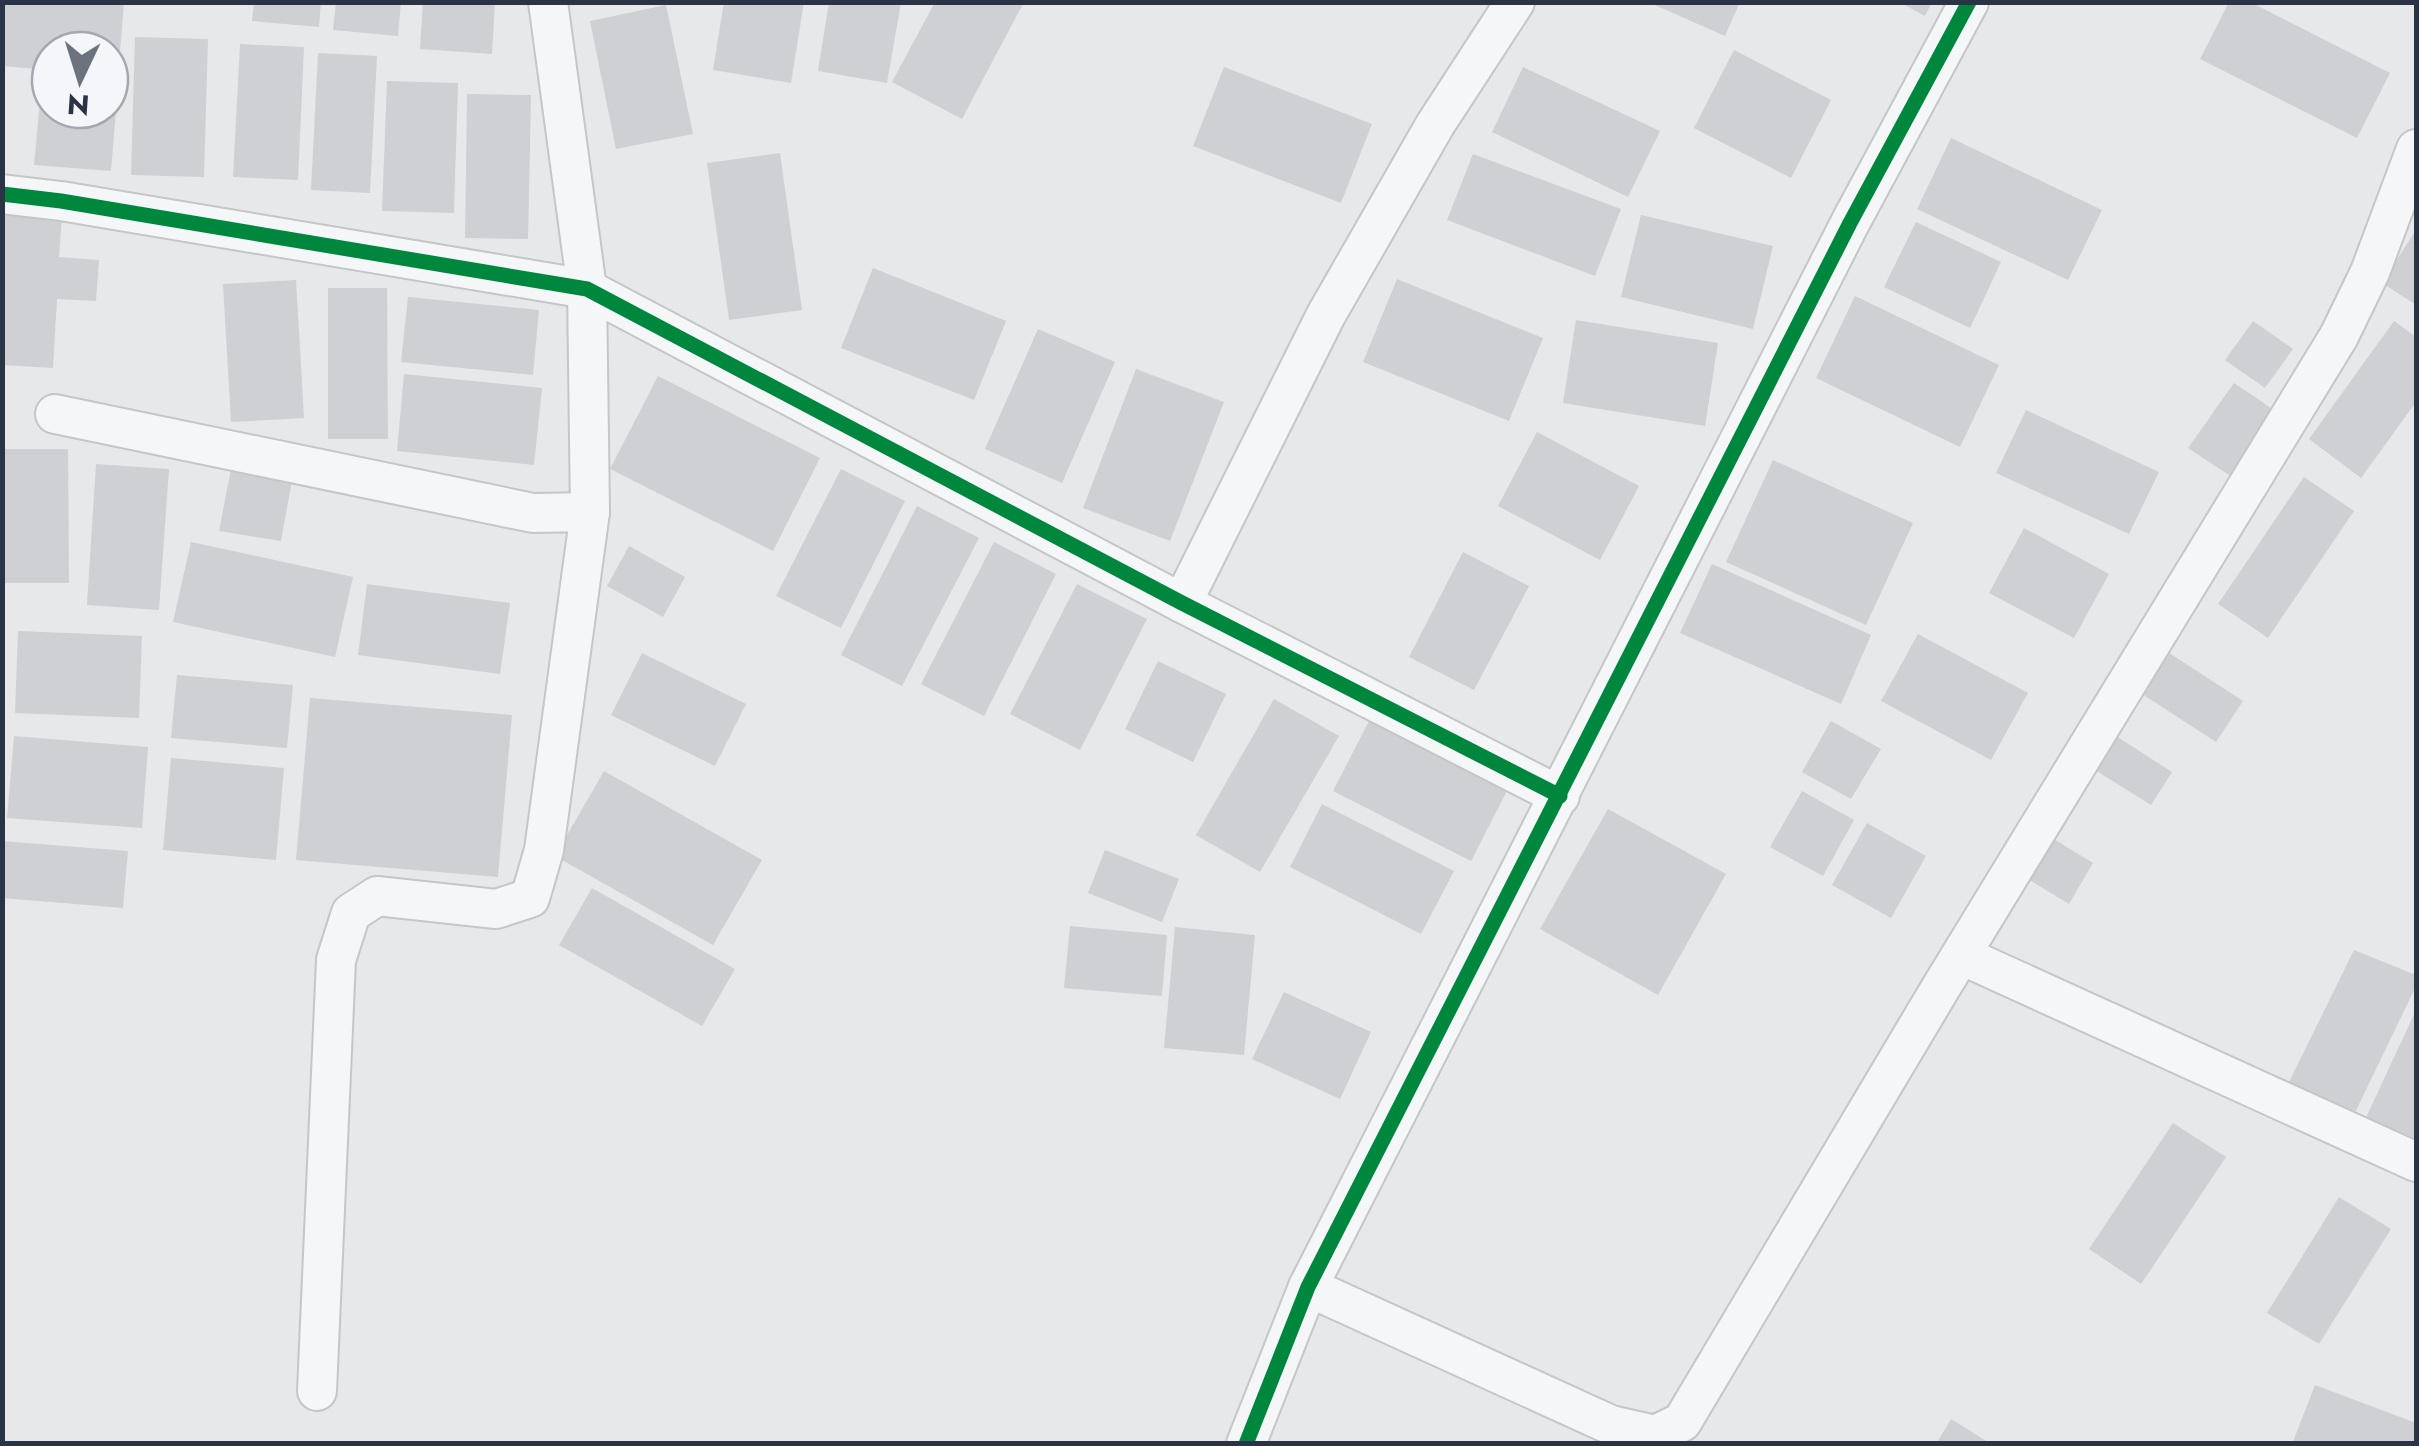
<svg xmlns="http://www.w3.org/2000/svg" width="2419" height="1446" viewBox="0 0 2419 1446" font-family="Jost,sans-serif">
<rect width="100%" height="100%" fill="#e6e8ea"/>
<!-- building -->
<g fill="#ced0d3">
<path d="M 2,2 L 124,3 L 118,75 L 110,75 L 110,50 L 50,50 L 50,70 L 2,66 Z"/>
<path d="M 254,2 L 321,2 L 319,27 L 252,21 Z"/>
<path d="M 336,2 L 401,2 L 398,36 L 333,30 Z"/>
<path d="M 423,2 L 495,2 L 492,54 L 420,49 Z"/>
<path d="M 724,2 L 804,2 L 791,83 L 713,70 Z"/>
<path d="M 829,2 L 901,2 L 887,83 L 818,71 Z"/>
<path d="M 935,2 L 1024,2 L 962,119 L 892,82 Z"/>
<path d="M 1648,2 L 1740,2 L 1725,36 Z"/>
<path d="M 1899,2 L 1932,2 L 1925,16 Z"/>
<path d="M 2229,2 L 2250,2 L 2390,73 L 2357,138 L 2200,59 Z"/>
<path d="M 666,5 L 693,134 L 616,149 L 590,21 Z"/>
<path d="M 135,37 L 208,39 L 204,177 L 131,175 Z"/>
<path d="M 240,44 L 304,47 L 298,180 L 233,177 Z"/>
<path d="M 1734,50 L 1831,100 L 1791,178 L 1694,128 Z"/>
<path d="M 318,53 L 377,56 L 370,193 L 311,190 Z"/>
<path d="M 1224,67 L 1372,124 L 1341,203 L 1193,146 Z"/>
<path d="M 1523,67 L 1660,131 L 1628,197 L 1492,132 Z"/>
<path d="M 42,80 L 50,81 L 50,110 L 110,110 L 110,86 L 118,86 L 111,171 L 34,165 Z"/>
<path d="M 387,81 L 458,83 L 454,213 L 382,211 Z"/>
<path d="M 467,94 L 531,95 L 528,239 L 465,238 Z"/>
<path d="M 1951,138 L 2102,210 L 2068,280 L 1917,209 Z"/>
<path d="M 780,153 L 802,310 L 729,320 L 707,163 Z"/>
<path d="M 1473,154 L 1621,209 L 1595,276 L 1447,220 Z"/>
<path d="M 2,211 L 62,215 L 59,257 L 99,260 L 96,301 L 57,299 L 53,368 L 2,365 Z"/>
<path d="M 1641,215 L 1773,246 L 1753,329 L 1621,297 Z"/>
<path d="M 1916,222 L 2001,262 L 1970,328 L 1884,287 Z"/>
<path d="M 2416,230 L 2416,305 L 2382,283 Z"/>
<path d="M 873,268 L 1006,321 L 974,400 L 841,348 Z"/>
<path d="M 1397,279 L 1543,338 L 1509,421 L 1363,362 Z"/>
<path d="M 296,280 L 304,418 L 231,422 L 223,284 Z"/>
<path d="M 328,288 L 387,288 L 388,439 L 328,439 Z"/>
<path d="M 1855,296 L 1999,365 L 1960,447 L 1816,378 Z"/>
<path d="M 408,297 L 539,310 L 533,375 L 401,362 Z"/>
<path d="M 1576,320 L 1718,343 L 1705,426 L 1563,403 Z"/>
<path d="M 2253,321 L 2293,349 L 2265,388 L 2225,360 Z"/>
<path d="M 2394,321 L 2416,337 L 2416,402 L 2361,478 L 2309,439 Z"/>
<path d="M 1038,329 L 1115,362 L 1062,483 L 985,449 Z"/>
<path d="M 1136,369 L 1224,402 L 1170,541 L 1083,508 Z"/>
<path d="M 404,374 L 542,388 L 534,465 L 397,451 Z"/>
<path d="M 658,376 L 820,458 L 773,551 L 610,469 Z"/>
<path d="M 2234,383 L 2277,412 L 2232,477 L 2188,448 Z"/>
<path d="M 2026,410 L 2159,472 L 2129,534 L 1996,473 Z"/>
<path d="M 1537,432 L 1639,486 L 1600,560 L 1498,506 Z"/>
<path d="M 2,449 L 68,449 L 69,583 L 2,583 Z"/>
<path d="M 1773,460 L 1913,523 L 1866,625 L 1726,562 Z"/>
<path d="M 96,464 L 169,469 L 159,610 L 87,605 Z"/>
<path d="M 231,469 L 292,480 L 281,541 L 219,531 Z"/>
<path d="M 841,469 L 905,501 L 841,628 L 776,596 Z"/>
<path d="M 2304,477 L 2354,511 L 2268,638 L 2218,604 Z"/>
<path d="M 917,506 L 979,538 L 902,686 L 841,655 Z"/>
<path d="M 2024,528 L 2109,574 L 2074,638 L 1989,593 Z"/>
<path d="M 191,542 L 353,577 L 335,657 L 173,622 Z"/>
<path d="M 994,542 L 1056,574 L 984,716 L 921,684 Z"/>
<path d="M 629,546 L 685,577 L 663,617 L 607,586 Z"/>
<path d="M 1463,552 L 1529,586 L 1474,690 L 1409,657 Z"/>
<path d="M 1712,564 L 1871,635 L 1841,704 L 1680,633 Z"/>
<path d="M 367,584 L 510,603 L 500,674 L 358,655 Z"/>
<path d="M 1077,584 L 1147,619 L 1080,750 L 1010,714 Z"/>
<path d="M 18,631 L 142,636 L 139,718 L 15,713 Z"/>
<path d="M 1918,634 L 2028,693 L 1991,760 L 1881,701 Z"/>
<path d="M 2163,649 L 2243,701 L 2216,742 L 2136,690 Z"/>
<path d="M 642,653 L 746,704 L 715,766 L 611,715 Z"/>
<path d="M 1158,661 L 1226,694 L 1193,762 L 1125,729 Z"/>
<path d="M 177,675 L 293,685 L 287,748 L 171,738 Z"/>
<path d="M 310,698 L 512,715 L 498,877 L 296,860 Z"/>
<path d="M 1274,699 L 1339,736 L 1260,872 L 1196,835 Z"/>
<path d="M 1369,721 L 1507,791 L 1471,861 L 1333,791 Z"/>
<path d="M 1831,721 L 1881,749 L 1851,799 L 1802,772 Z"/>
<path d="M 14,736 L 148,747 L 142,828 L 7,818 Z"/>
<path d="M 2116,736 L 2172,772 L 2151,805 L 2095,770 Z"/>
<path d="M 171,758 L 284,768 L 276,860 L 163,850 Z"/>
<path d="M 604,771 L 762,860 L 713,945 L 555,856 Z"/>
<path d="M 1802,791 L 1854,820 L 1823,876 L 1770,847 Z"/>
<path d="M 1322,804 L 1454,871 L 1421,934 L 1290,867 Z"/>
<path d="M 1608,809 L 1726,874 L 1658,995 L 1540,929 Z"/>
<path d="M 1867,823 L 1926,856 L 1891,918 L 1832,885 Z"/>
<path d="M 2052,838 L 2093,863 L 2069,904 L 2028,879 Z"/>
<path d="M 2,841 L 128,851 L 123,908 L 2,898 Z"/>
<path d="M 1105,850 L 1179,879 L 1162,922 L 1088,893 Z"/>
<path d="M 592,888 L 735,969 L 702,1026 L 559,945 Z"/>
<path d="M 1070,926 L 1167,935 L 1162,996 L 1064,988 Z"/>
<path d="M 1175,927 L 1255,935 L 1244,1055 L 1164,1048 Z"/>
<path d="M 2354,950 L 2416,975 L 2416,986 L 2352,1119 L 2288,1084 Z"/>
<path d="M 1284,992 L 1371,1032 L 1340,1099 L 1252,1059 Z"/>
<path d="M 2416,1010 L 2416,1145 L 2364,1122 Z"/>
<path d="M 2173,1123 L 2226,1157 L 2141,1284 L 2089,1249 Z"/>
<path d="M 2339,1197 L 2391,1229 L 2319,1344 L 2267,1313 Z"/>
<path d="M 2315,1385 L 2416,1423 L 2416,1444 L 2292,1444 Z"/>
<path d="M 1951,1419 L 1991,1444 L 1936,1444 Z"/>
</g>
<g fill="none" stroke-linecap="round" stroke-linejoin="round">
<defs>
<g id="minor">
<path d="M 2,194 L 61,201 L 587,289 L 1182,603 L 1560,796"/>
<path d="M 55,414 L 533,513 L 590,512"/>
<path d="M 1182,603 L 1326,315 L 1435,125 L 1515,2"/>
<path d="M 1961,955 L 2416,1162"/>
<path d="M 1308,1287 L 1611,1425 L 1655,1435 L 1668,1444"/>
<path d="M 317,1391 L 336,960 L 351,913 L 377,896 L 496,909 L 530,898 L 544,850 L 590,512 L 587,289 L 548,2"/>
<path d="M 1655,1435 L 1682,1422 L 1940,989 L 2339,336 L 2370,272 L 2416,149"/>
<path d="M 1246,1444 L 1308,1287 L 1850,223 L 1969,2"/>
</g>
</defs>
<!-- minor casing -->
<use href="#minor" stroke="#c4c6c8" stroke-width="42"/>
<!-- minor -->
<use href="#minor" stroke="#f5f6f7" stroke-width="38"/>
<defs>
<g id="cycleway">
<path d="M 2,194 L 61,201 L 587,289 L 1182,603 L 1560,796"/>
<path d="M 1246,1444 L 1308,1287 L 1850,223 L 1969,2"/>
</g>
</defs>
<!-- cycleway casing -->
<use href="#cycleway" stroke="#f4f6f9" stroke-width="21"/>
<!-- cycleway -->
<use href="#cycleway" stroke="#00873e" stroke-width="15"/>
</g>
<!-- border -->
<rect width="2419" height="1446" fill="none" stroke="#2b3445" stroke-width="10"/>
<!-- north arrow -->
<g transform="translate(80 80) rotate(184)"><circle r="48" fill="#f4f6f9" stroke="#a4a8b1" stroke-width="2.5"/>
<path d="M0-8L18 38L0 25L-18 38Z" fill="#6c737f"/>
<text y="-15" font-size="28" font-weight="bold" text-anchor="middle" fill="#2b3445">N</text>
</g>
</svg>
